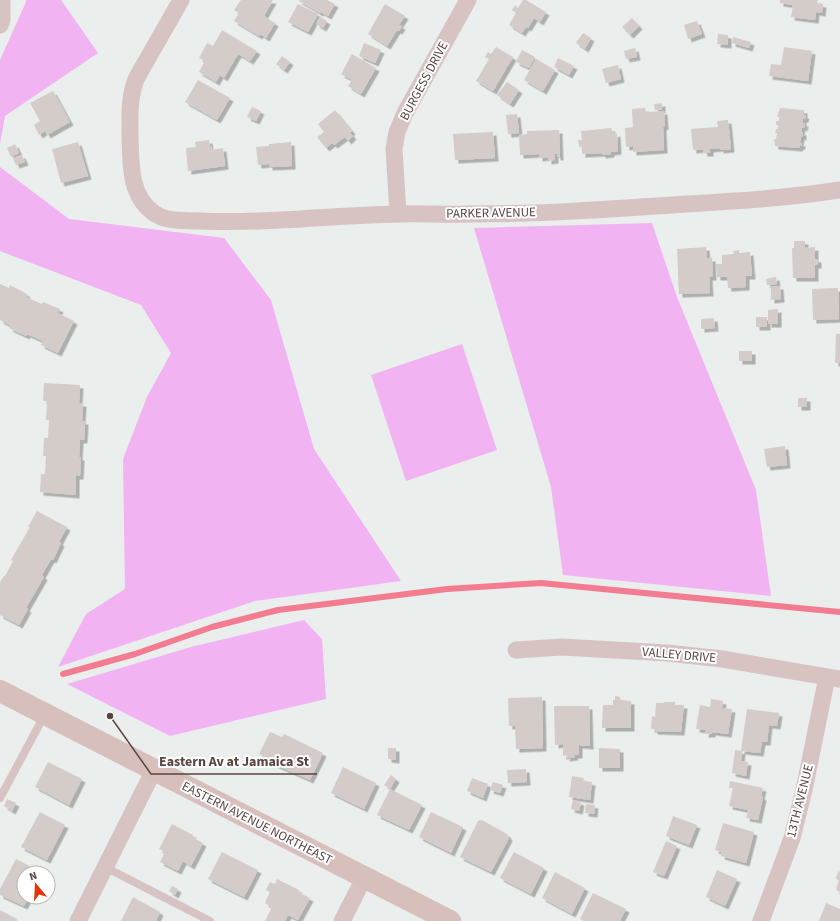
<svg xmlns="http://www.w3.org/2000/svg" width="840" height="921" viewBox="0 0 840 921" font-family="'Source Sans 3',sans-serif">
<defs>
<filter id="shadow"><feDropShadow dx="3.5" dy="3.5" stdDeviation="0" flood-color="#0004"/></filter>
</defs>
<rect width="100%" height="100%" fill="#eaeeed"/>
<!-- green -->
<g fill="#f2b3f2">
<path d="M 26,0 L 61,0 L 98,53 L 5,116 L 0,144 L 0,60 L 26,2 Z"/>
<path d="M 0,167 L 69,219 L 224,238 L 271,300 L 314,449 L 401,581 L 255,601 L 58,667 L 86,614 L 125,589 L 123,459 L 147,397 L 171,353 L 141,305 L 0,251 Z"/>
<path d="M 652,223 L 677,297 L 756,490 L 771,596 L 563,575 L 551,487 L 474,228 Z"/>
<path d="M 462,344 L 497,450 L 406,481 L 371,375 Z"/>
<path d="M 304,620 L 322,639 L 326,699 L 170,736 L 67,684 L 191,647 Z"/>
</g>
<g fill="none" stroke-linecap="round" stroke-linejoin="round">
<!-- stream -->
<path stroke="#f37c91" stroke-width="6" d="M 63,674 L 135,654 L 212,627 L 278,610 L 447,589 L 541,583 L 840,612"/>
</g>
<!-- building -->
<g fill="#d4ccc9" filter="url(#shadow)">
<path d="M 241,0 L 273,0 L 264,16 L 275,23 L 266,38 L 260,34 L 259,36 L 234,21 L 239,13 L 234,10 Z"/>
<path d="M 299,0 L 327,0 L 335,4 L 328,16 L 321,12 L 320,13 L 299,1 Z"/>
<path d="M 523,0 L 526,0 L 546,12 L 540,22 L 534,18 L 528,28 L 526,27 L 522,33 L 509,25 L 516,13 L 512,10 L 515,5 L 518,8 Z"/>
<path d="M 780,0 L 818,0 L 817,3 L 823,4 L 822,13 L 816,12 L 815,20 L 791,17 L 793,5 L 780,3 Z"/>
<path d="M 298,4 L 318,14 L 308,32 L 288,22 Z"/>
<path d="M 385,4 L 405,16 L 399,25 L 402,26 L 399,31 L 397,30 L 387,46 L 368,34 Z"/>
<path d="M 320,17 L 327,21 L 323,28 L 316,24 Z"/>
<path d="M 632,18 L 639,26 L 630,35 L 622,27 Z"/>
<path d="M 697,21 L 702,34 L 688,39 L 684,25 Z"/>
<path d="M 222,30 L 257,51 L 250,61 L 238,54 L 224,78 L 220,75 L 216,82 L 199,72 L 205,61 L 199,58 L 207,43 L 213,46 Z"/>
<path d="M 583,33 L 591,38 L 585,49 L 576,43 Z"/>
<path d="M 718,34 L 728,35 L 728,45 L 717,44 Z"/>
<path d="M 733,37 L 751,42 L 749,48 L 732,43 Z"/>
<path d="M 364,43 L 381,50 L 375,63 L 359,56 Z"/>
<path d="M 496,47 L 513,57 L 493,91 L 476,81 L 489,59 L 485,57 L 488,52 L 491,54 Z"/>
<path d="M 784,47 L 812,51 L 808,81 L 769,76 L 771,64 L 781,65 Z"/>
<path d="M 635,48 L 637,57 L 626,59 L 624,51 Z"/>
<path d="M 522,50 L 535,57 L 529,68 L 516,62 Z"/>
<path d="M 352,54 L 376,68 L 361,94 L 348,86 L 352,80 L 341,74 Z"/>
<path d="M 282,56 L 290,62 L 284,70 L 276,64 Z"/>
<path d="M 558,58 L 574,66 L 569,75 L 554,67 Z"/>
<path d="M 536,59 L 555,70 L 543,91 L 524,80 Z"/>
<path d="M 618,65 L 621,79 L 606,83 L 602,69 Z"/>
<path d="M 198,80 L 230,98 L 217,120 L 185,102 Z"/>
<path d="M 507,82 L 519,90 L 510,104 L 497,95 Z"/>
<path d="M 53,91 L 70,122 L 47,135 L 45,131 L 39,135 L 34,125 L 40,121 L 30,103 Z"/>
<path d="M 662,103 L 662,110 L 655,110 L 654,104 Z"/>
<path d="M 252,107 L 261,111 L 256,121 L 247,117 Z"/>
<path d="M 645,108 L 646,112 L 664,111 L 665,126 L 663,127 L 664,150 L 633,152 L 633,146 L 626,147 L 625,128 L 633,127 L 632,109 Z"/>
<path d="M 780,108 L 804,110 L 804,115 L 806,115 L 805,119 L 803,119 L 803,123 L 805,123 L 804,128 L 802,127 L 801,132 L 803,132 L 803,137 L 801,136 L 800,143 L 802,143 L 802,146 L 800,146 L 799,148 L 775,146 L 774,139 L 776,139 L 777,133 L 775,133 L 776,129 L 778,129 L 778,125 L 776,125 L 776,121 L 779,121 L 779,117 L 777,117 Z"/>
<path d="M 335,110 L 352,131 L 350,133 L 353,136 L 348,141 L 345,137 L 334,145 L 332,143 L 326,148 L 317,137 L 324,132 L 318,124 Z"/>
<path d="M 517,114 L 519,133 L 508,134 L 506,115 Z"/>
<path d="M 728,120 L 731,149 L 720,150 L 720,148 L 710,149 L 710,153 L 704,153 L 703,149 L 693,150 L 691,129 L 718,127 L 717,121 Z"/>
<path d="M 611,128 L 614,134 L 617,133 L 618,151 L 611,152 L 611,154 L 602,155 L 602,153 L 582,154 L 582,146 L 579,147 L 578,140 L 582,140 L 581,131 Z"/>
<path d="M 559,130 L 560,157 L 557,157 L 557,154 L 555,154 L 555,160 L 548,161 L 548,157 L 539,158 L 539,154 L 520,155 L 519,135 L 527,134 L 527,131 Z"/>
<path d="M 493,132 L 495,158 L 455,160 L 453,134 Z"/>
<path d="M 209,140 L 210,147 L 212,146 L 212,150 L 223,148 L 225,166 L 188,171 L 186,148 L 196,147 L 195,142 Z"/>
<path d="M 78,142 L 88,176 L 61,183 L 52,149 Z"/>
<path d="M 291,142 L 292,166 L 269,167 L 269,164 L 258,165 L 256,147 L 269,146 L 269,144 Z"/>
<path d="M 15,144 L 19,153 L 11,157 L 7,148 Z"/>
<path d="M 22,155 L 25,162 L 16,165 L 13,158 Z"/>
<path d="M 794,241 L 805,241 L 805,248 L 815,247 L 815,259 L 818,259 L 818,265 L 815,265 L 815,278 L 793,278 L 792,248 L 794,248 Z"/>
<path d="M 706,247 L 707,258 L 712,258 L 713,277 L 709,277 L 710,293 L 679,294 L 677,249 Z"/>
<path d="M 739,250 L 739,253 L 750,252 L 752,276 L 746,276 L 746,287 L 728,288 L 727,277 L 717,277 L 716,264 L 722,264 L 722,255 L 734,254 L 733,251 Z"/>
<path d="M 776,277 L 777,284 L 767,285 L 766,279 Z"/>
<path d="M 0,284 L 9,288 L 10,285 L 27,294 L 26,297 L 42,304 L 43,302 L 60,309 L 58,313 L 74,321 L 58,353 L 41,345 L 43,341 L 27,334 L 26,336 L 9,328 L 11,326 L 0,320 Z"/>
<path d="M 771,286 L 780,286 L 781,299 L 771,300 Z"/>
<path d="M 838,288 L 839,319 L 813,320 L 812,289 Z"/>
<path d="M 778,309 L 778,324 L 768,324 L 768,310 Z"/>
<rect x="756" y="317" width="11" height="10"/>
<path d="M 714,318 L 715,328 L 701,329 L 701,319 Z"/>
<path d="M 836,334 L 840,334 L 840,363 L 835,363 Z"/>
<rect x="739" y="351" width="13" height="10"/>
<path d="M 44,383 L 80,385 L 79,403 L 83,403 L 82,421 L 85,421 L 84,440 L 80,440 L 79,457 L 81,457 L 80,476 L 76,476 L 76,495 L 40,492 L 41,474 L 45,474 L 46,456 L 43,456 L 44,438 L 48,438 L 49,420 L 46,420 L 47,401 L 43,401 Z"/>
<rect x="798" y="398" width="9" height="9"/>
<path d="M 785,446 L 787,465 L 767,467 L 764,449 Z"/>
<path d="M 37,511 L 67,527 L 59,542 L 61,543 L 53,560 L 51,559 L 42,575 L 44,577 L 26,608 L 28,609 L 19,625 L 0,615 L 0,582 L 4,576 L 5,576 L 13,561 L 11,560 L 30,527 L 28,527 Z"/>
<path d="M 615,696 L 620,697 L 620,700 L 631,701 L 631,728 L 602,728 L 603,705 L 613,705 L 613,700 L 615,700 Z"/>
<path d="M 542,697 L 543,748 L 516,749 L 515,726 L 509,726 L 508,698 Z"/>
<path d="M 711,699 L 723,701 L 722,708 L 732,709 L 728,734 L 712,732 L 712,734 L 705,734 L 706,730 L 696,729 L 700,705 L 710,707 Z"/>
<path d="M 664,702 L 675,702 L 675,705 L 684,705 L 681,732 L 654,731 L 654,729 L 651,729 L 652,716 L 655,717 L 656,703 L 664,703 Z"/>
<path d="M 554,706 L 589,706 L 590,746 L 579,745 L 579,755 L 574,755 L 575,757 L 566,758 L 567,755 L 563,756 L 563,744 L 555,745 Z"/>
<path d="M 747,709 L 779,713 L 777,726 L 769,725 L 767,742 L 762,742 L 760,753 L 741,751 Z"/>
<path d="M 270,732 L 282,737 L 284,734 L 323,753 L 310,780 L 269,762 L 271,760 L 259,754 Z"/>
<path d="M 388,748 L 396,748 L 396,760 L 388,759 Z"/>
<path d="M 599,748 L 620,749 L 620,768 L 599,768 Z"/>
<path d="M 735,750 L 742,751 L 741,761 L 748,762 L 746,776 L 732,773 Z"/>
<path d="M 48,762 L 82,779 L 69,805 L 35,787 Z"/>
<path d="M 343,767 L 376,783 L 364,809 L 331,793 Z"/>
<path d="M 526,769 L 527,782 L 508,783 L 507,770 Z"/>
<path d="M 391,775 L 396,779 L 390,789 L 384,785 Z"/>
<path d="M 572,776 L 584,778 L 583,781 L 592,782 L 590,800 L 569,797 Z"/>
<path d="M 472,778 L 488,784 L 483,798 L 467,791 Z"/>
<path d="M 730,781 L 763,788 L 761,796 L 763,797 L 758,820 L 746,818 L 748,810 L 729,806 L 733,788 L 729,788 Z"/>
<path d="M 493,782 L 503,785 L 500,793 L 490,790 Z"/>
<path d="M 390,789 L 422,805 L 409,830 L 377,815 Z"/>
<path d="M 7,799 L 16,803 L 12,811 L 4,806 Z"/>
<path d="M 573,800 L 581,802 L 579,811 L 571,809 Z"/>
<path d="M 586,804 L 595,805 L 594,814 L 585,813 Z"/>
<path d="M 40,812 L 65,825 L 47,860 L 21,847 Z"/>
<path d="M 431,812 L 463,827 L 451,853 L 419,837 Z"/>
<path d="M 673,816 L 697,825 L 689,845 L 666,836 Z"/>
<path d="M 482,820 L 507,834 L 509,838 L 491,872 L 460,857 L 478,821 Z"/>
<path d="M 723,823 L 754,832 L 746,863 L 721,856 L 722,852 L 715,850 Z"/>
<path d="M 172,824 L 193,835 L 192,837 L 203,843 L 191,866 L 183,861 L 178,871 L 160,862 L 165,852 L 159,849 Z"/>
<path d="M 666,841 L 677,846 L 664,876 L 653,872 Z"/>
<path d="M 222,852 L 258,870 L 244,897 L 208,879 Z"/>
<path d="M 514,852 L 544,868 L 531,894 L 500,878 Z"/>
<path d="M 16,859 L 41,872 L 41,873 L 24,873 L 24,897 L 29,897 L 24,906 L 0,895 L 0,889 Z"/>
<path d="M 717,870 L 737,879 L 725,906 L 706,897 Z"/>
<path d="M 838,871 L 840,872 L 840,892 L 836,890 L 839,880 L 836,879 Z"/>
<path d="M 555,872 L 585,888 L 572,914 L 542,898 Z"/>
<path d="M 277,879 L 299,890 L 298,892 L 310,898 L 298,920 L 288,915 L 285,921 L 265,921 L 272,907 L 265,903 L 270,892 L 266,890 L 270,882 L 275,884 Z"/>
<path d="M 172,886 L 178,889 L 175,895 L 169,891 Z"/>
<path d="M 593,893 L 626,909 L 620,921 L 584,921 L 580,919 Z"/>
<path d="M 133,897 L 160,912 L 156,921 L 121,921 Z"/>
<path d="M 826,903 L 840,909 L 840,921 L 819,921 Z"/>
<path d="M 0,910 L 17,919 L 16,921 L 0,921 Z"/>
</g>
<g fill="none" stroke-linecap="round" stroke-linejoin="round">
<!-- lane -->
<g stroke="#d7c4c2" stroke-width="8">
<path d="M 0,798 L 45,714"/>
<path d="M 105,867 L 210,921"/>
</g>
<!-- street -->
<g stroke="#d7c4c2" stroke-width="17">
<path d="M 181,0 L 136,79 C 129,97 130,114 130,133 C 131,160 128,195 154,213 C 166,222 184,220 199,221 C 266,224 332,215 399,214 C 422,213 446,215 470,214 C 542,214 614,209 686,204 C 738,201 789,198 840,190"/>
<path d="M 0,25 L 2,20 L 2,0"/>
<path d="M 398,214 L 394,149 L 397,132 L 405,113 L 468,0"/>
<path d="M 516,650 L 562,647 L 667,653 L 722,659 L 840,679"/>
<path d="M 78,921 L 154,770"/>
<path d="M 342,921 L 364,878"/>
<path d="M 761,921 L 792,838 L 804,790 L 827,677"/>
</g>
<!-- secondary -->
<path stroke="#d7bfbb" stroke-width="22" d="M 0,691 L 450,921"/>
</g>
<g text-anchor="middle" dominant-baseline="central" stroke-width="4" stroke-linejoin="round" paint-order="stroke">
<!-- street labels -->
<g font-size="13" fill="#5a4442" stroke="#fff">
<text transform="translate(424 81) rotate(-62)">BURGESS DRIVE</text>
<text transform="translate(491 213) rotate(-1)">PARKER AVENUE</text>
<text transform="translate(679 655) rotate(5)">VALLEY DRIVE</text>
<text transform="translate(800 801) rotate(-76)">13TH AVENUE</text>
<text transform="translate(257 823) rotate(27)">EASTERN AVENUE NORTHEAST</text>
</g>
</g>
<!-- callouts -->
<path fill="none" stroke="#5a4442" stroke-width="1.5" d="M110 716L151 774H317"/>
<circle fill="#5a4442" stroke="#fff" stroke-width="1.5" cx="110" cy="716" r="4"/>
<g font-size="14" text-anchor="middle" font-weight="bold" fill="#5a4442" stroke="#fff" stroke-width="4" stroke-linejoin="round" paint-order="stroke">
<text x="234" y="766">Eastern Av at Jamaica St</text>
</g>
<!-- north arrow -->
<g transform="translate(36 885) rotate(342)"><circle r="19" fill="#ffffff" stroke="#bdb4b3"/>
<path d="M0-3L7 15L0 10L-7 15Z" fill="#ea3109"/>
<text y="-6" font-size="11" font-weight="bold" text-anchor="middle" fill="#5a4442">N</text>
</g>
</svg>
